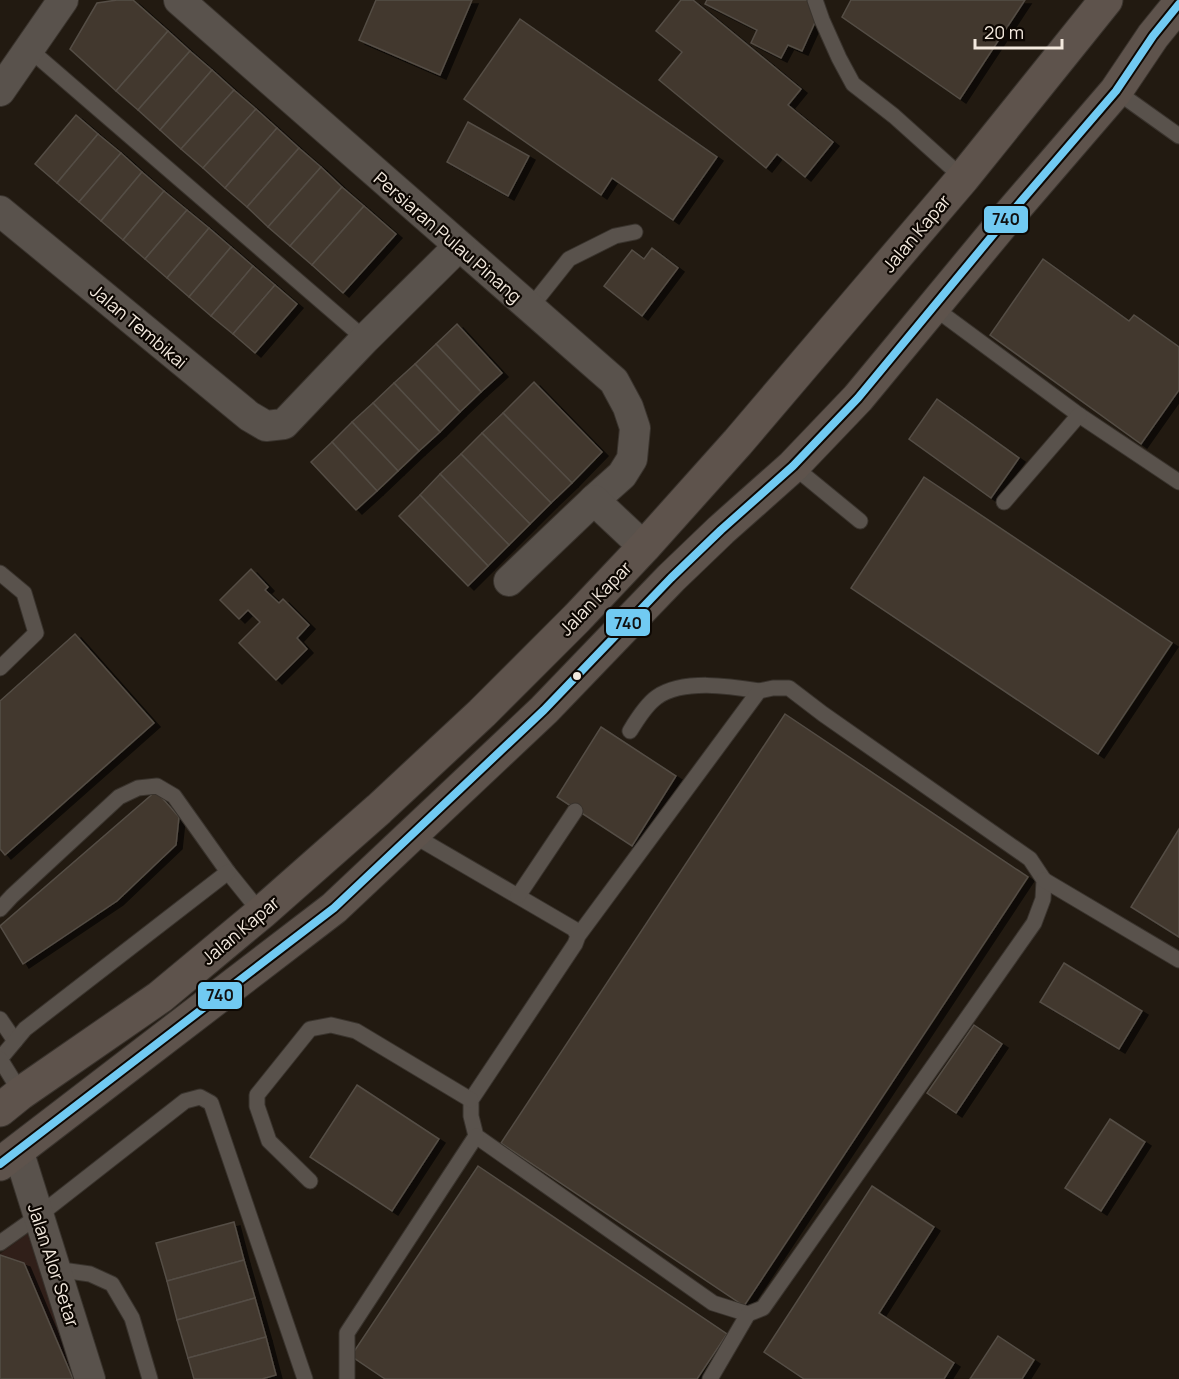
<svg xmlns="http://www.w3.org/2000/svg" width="1179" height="1379" viewBox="0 0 1179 1379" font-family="Manrope,sans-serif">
<defs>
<filter id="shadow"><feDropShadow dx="6" dy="4" stdDeviation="0" flood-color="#0009"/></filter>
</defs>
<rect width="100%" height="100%" fill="#221a11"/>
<!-- commercial -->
<path fill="#301f19" d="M 30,1232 L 78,1379 L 0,1379 L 0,1254 Z"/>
<!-- building -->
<g fill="#42382e" stroke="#544d45" stroke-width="1.5" filter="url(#shadow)">
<path d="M 117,0 L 133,0 L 168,31 L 116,91 L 70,49 L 97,3 Z"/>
<path d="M 376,0 L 472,0 L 440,75 L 359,40 Z"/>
<path d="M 681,0 L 693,0 L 801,89 L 788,105 L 833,142 L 805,177 L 777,154 L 766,168 L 659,80 L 682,52 L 656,31 Z"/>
<path d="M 707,0 L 809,0 L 817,18 L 802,51 L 788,45 L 781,58 L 751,43 L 757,30 L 705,4 Z"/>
<path d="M 851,0 L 1025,0 L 960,99 L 842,17 Z"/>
<path d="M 520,19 L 717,157 L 673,220 L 612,178 L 601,195 L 464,99 Z"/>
<path d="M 168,31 L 190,51 L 138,110 L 116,91 Z"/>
<path d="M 190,51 L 212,70 L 160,130 L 138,110 Z"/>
<path d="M 212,70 L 234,90 L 181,149 L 160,130 Z"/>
<path d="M 234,90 L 256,109 L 203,168 L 181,149 Z"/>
<path d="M 256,109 L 277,128 L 225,188 L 203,168 Z"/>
<path d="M 76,115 L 98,134 L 57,183 L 35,164 Z"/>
<path d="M 468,122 L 529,156 L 508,196 L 447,162 Z"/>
<path d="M 277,128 L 299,148 L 247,207 L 225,188 Z"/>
<path d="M 98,134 L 121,153 L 79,202 L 57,183 Z"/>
<path d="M 299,148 L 321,167 L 268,227 L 247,207 Z"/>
<path d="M 121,153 L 142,172 L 101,221 L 79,202 Z"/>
<path d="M 321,167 L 342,187 L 290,246 L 268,227 Z"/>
<path d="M 142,172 L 164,191 L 123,240 L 101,221 Z"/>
<path d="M 342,187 L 364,206 L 312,265 L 290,246 Z"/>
<path d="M 164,191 L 187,210 L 145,259 L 123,240 Z"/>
<path d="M 364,206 L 396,234 L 343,293 L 312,265 Z"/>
<path d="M 187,210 L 209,228 L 167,278 L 145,259 Z"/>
<path d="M 209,228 L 231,247 L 189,297 L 167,278 Z"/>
<path d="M 231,247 L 253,266 L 211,316 L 189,297 Z"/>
<path d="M 652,248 L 678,268 L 642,316 L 604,286 L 632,250 L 644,259 Z"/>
<path d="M 1043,259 L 1129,321 L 1134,315 L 1179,347 L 1179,390 L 1141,444 L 990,335 Z"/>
<path d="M 253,266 L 275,285 L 233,334 L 211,316 Z"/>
<path d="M 275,285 L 297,304 L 255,353 L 233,334 Z"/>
<path d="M 457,324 L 502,373 L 481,392 L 436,344 Z"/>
<path d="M 436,344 L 481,392 L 460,412 L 415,364 Z"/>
<path d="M 415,364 L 460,412 L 440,432 L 394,383 Z"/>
<path d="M 534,382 L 602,452 L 572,483 L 503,413 Z"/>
<path d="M 394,383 L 440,432 L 419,451 L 373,403 Z"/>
<path d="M 937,399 L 1019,458 L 991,498 L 909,439 Z"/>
<path d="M 373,403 L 419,451 L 398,471 L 352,422 Z"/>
<path d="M 503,413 L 572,483 L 551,503 L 482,433 Z"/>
<path d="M 352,422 L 398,471 L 377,491 L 332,442 Z"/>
<path d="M 482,433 L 551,503 L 530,524 L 461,454 Z"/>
<path d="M 332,442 L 377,491 L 356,510 L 311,462 Z"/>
<path d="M 461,454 L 530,524 L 509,545 L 440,474 Z"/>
<path d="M 440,474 L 509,545 L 488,566 L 420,495 Z"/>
<path d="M 924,477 L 1172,643 L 1098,754 L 851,588 Z"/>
<path d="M 420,495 L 488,566 L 468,586 L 399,516 Z"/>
<path d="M 251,569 L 268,587 L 265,590 L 279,603 L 283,599 L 309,625 L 297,638 L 307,649 L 276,680 L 239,643 L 260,622 L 248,610 L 239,619 L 220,600 Z"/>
<path d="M 75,634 L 154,723 L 5,855 L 0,849 L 0,701 Z"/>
<path d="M 785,714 L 1028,877 L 744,1306 L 501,1143 Z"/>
<path d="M 601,727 L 676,776 L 632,846 L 557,797 Z"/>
<path d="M 156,791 L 179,817 L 176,845 L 117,901 L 23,964 L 0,926 Z"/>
<path d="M 1179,829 L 1179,937 L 1131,907 Z"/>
<path d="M 1064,963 L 1142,1011 L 1119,1049 L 1040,1002 Z"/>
<path d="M 974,1025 L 1002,1044 L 956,1113 L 927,1093 Z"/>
<path d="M 357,1085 L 439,1139 L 392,1211 L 310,1157 Z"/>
<path d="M 1110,1119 L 1145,1142 L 1101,1211 L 1065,1188 Z"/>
<path d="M 478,1166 L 727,1334 L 697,1379 L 385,1379 L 351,1356 Z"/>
<path d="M 872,1186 L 934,1227 L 879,1313 L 954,1363 L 944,1379 L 804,1379 L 764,1352 Z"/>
<path d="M 234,1222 L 244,1260 L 167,1281 L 156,1243 Z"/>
<path d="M 0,1255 L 24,1263 L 73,1379 L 0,1379 Z"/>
<path d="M 244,1260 L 255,1298 L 177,1320 L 167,1281 Z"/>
<path d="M 255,1298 L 266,1337 L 188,1358 L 177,1320 Z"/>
<path d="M 998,1336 L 1034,1360 L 1022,1379 L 970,1379 Z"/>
<path d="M 266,1337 L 276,1375 L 262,1379 L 194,1379 L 188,1358 Z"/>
</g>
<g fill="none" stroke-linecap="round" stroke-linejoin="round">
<defs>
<g id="service">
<path d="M 815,0 L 822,20 L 839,58 L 853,84 L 894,116 L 963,178"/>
<path d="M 29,49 L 365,339"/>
<path d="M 1116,91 L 1179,136"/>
<path d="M 933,307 L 1079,415 L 1179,482"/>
<path d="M 530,308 L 569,259 L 615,236 L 635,232"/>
<path d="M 793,466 L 860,521"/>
<path d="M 1004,502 L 1079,415"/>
<path d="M 0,573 L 24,593 L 36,633 L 0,668"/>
<path d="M 630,731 C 636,721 647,704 657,697 C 683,679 730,686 759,691"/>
<path d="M 411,834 L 574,929 L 578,936 L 575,944 L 471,1100 L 471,1116 L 476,1136 L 713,1303 L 748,1314 L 763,1308 L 1034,923 L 1043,899 L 1044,880 L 1030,859 L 823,714 L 789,688 L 773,688 L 759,691 L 578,936"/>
<path d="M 1044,880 L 1179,960"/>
<path d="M 518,896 L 575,811"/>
<path d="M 0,909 L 12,896 L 119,797 L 138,788 L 157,786 L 174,796 L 228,872 L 261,913"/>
<path d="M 0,1019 L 15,1041"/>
<path d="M 0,1059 L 25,1029 L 228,872"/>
<path d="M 0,1059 L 21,1093"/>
<path d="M 310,1181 L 269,1141 L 257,1106 L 257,1095 L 310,1029 L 331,1025 L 356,1031 L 471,1100"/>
<path d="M 0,1243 L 38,1216 L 185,1101 L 200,1097 L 211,1103 L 305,1379"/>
<path d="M 55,1269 L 90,1274 L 112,1284 L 132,1318 L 150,1379"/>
<path d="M 347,1379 L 347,1333 L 476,1136"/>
<path d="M 710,1379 L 748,1314"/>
</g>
<g id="minor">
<path d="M 179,0 L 614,381 L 628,407 L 635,428 L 632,459 L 622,475 L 594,500"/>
<path d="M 0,91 L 63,0"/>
<path d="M 0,211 L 249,416 L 266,426 L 284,424 L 365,339 L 459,246"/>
<path d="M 509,581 L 594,500 L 644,547"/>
<path d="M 18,1150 L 90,1379"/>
</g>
<g id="trunk">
<path d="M 0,1110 L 21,1093 L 160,997 L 261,913 L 379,809 L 482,713 L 577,618 L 644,547 L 738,442 L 864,294 L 963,178 L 1106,0"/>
<path d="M 0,1164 L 334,908 L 544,710 L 671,578 L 721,530 L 793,466 L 858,398 L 1011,213 L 1116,91 L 1153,36 L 1179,4"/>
</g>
</defs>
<!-- service casing -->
<use href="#service" stroke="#39332d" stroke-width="17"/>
<!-- minor casing -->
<use href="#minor" stroke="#39332d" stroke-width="32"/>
<!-- trunk casing -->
<use href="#trunk" stroke="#39332d" stroke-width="35"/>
<!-- service -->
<use href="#service" stroke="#59524c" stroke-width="15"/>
<!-- minor -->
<use href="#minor" stroke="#59524c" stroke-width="30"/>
<!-- trunk -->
<use href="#trunk" stroke="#5e534c" stroke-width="33"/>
<defs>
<path id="bus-1" d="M 0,1164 L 334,908 L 544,710 L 671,578 L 721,530 L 793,466 L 858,398 L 1011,213 L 1116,91 L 1153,36 L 1179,4"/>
</defs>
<!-- bus-1 casing -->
<use href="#bus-1" stroke="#0d0702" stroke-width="12"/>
<!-- bus-1 -->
<use href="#bus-1" stroke="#71caf2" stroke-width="8"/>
</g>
<!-- markers -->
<circle fill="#f3e9de" stroke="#0d0702" stroke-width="2" cx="577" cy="676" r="5"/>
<g text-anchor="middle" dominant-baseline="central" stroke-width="4.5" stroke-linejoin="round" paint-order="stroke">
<!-- street labels -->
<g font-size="18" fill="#f3e9de" stroke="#0d0702">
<text transform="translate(916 233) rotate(-50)">Jalan Kapar</text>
<text transform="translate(448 237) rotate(41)">Persiaran Pulau Pinang</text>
<text transform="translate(139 326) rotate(40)">Jalan Tembikai</text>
<text transform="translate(595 598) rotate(-46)">Jalan Kapar</text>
<text transform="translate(240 930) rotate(-40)">Jalan Kapar</text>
<text transform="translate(54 1265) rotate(72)">Jalan Alor Setar</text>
</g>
</g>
<g stroke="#0d0702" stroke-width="2">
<rect x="983" y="205" width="46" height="29" rx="6" fill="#71caf2"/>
<rect x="605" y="608" width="46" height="29" rx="6" fill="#71caf2"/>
<rect x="197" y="981" width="46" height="29" rx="6" fill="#71caf2"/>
</g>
<g font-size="16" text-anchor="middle" font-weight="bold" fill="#111">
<text x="1006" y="225">740</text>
<text x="628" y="629">740</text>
<text x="220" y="1001">740</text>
</g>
<!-- scale -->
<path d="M975 39v9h87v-9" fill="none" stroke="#f3e9de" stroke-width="3"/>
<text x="984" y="39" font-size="18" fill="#f3e9de" stroke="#0d0702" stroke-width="4.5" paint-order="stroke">20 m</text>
</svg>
